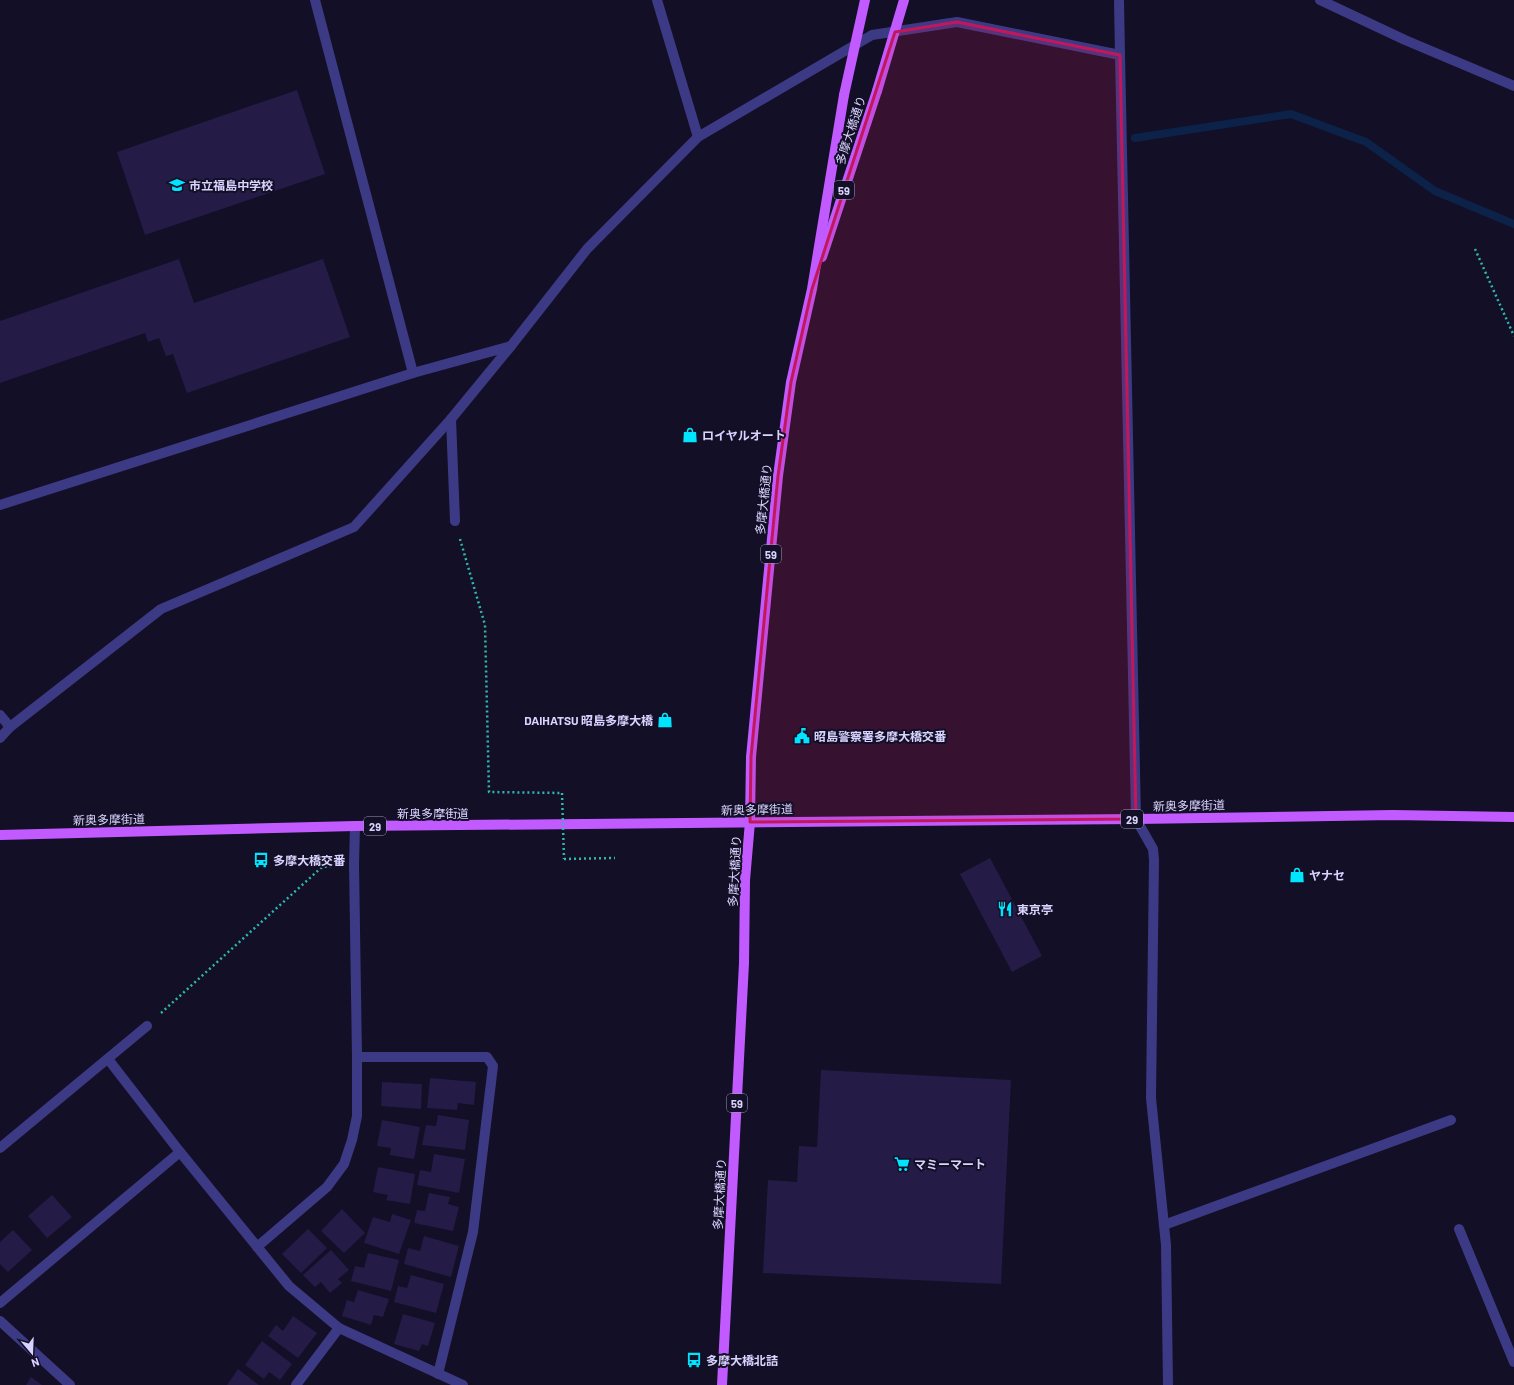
<svg xmlns="http://www.w3.org/2000/svg" width="1514" height="1385" viewBox="0 0 1514 1385" font-family="Barlow,'Noto Sans JP',sans-serif">
<rect width="100%" height="100%" fill="#130f26"/>
<g fill="none" stroke-linecap="round" stroke-linejoin="round">
<!-- stream -->
<path stroke="#0c2248" stroke-width="8" d="M 1135,138 L 1291,114 L 1366,142 L 1435,191 L 1514,224"/>
</g>
<!-- building -->
<g fill="#241b47">
<path d="M 297,90 L 325,174 L 145,235 L 117,152 Z"/>
<path d="M 179,259 L 194,303 L 323,259 L 350,337 L 187,393 L 173,354 L 166,356 L 159,338 L 148,342 L 145,333 L 0,383 L 0,321 Z"/>
<path d="M 990,858 L 1042,956 L 1012,972 L 960,874 Z"/>
<path d="M 821,1070 L 1011,1080 L 1001,1284 L 763,1273 L 768,1180 L 797,1182 L 799,1146 L 817,1147 Z"/>
<path d="M 430,1078 L 476,1082 L 474,1105 L 458,1103 L 457,1110 L 427,1108 Z"/>
<path d="M 382,1082 L 422,1084 L 421,1109 L 381,1106 Z"/>
<path d="M 438,1115 L 469,1120 L 465,1150 L 422,1145 L 426,1125 L 436,1126 Z"/>
<path d="M 382,1120 L 420,1127 L 414,1159 L 390,1155 L 391,1148 L 377,1146 Z"/>
<path d="M 434,1154 L 465,1159 L 459,1193 L 417,1185 L 420,1170 L 431,1172 Z"/>
<path d="M 378,1167 L 415,1174 L 410,1204 L 386,1200 L 388,1195 L 373,1192 Z"/>
<path d="M 429,1193 L 450,1197 L 448,1204 L 459,1207 L 453,1231 L 414,1223 L 417,1210 L 425,1211 Z"/>
<path d="M 52,1195 L 72,1217 L 47,1238 L 28,1216 Z"/>
<path d="M 342,1209 L 365,1233 L 344,1253 L 321,1231 Z"/>
<path d="M 392,1214 L 411,1220 L 399,1254 L 364,1243 L 373,1217 L 390,1222 Z"/>
<path d="M 308,1229 L 327,1248 L 301,1273 L 282,1254 Z"/>
<path d="M 13,1230 L 32,1250 L 8,1272 L 0,1264 L 0,1242 Z"/>
<path d="M 424,1236 L 459,1246 L 451,1277 L 404,1264 L 408,1248 L 420,1251 Z"/>
<path d="M 331,1250 L 349,1270 L 338,1279 L 342,1283 L 330,1293 L 321,1282 L 315,1287 L 303,1275 Z"/>
<path d="M 368,1253 L 399,1260 L 391,1291 L 351,1281 L 355,1266 L 364,1268 Z"/>
<path d="M 411,1275 L 444,1284 L 436,1313 L 394,1302 L 398,1286 L 407,1288 Z"/>
<path d="M 358,1290 L 389,1299 L 383,1317 L 374,1315 L 371,1325 L 342,1316 L 347,1300 L 354,1302 Z"/>
<path d="M 403,1314 L 435,1323 L 428,1346 L 422,1344 L 419,1351 L 394,1344 Z"/>
<path d="M 293,1316 L 317,1333 L 298,1358 L 268,1336 L 276,1325 L 283,1331 Z"/>
<path d="M 262,1341 L 292,1364 L 280,1380 L 269,1372 L 264,1379 L 245,1365 Z"/>
<path d="M 238,1369 L 259,1385 L 227,1385 Z"/>
<path d="M 31,1377 L 42,1385 L 26,1385 Z"/>
</g>
<g fill="none" stroke-linecap="round" stroke-linejoin="round">
<!-- path -->
<g stroke="#2fb8b0" stroke-width="2.5" stroke-dasharray="2 3" stroke-linecap="butt">
<path d="M 1475,249 L 1514,336"/>
<path d="M 460,539 L 485,625 L 489,792 L 562,793"/>
<path d="M 564,859 L 615,858"/>
<path d="M 161,1013 L 322,867 L 336,866"/>
</g>
<!-- service -->
<g stroke="#3d3a85" stroke-width="10">
<path d="M 657,0 L 698,137"/>
<path d="M 451,419 L 455,521"/>
</g>
<!-- minor -->
<g stroke="#3d3a85" stroke-width="10">
<path d="M 315,0 L 413,373"/>
<path d="M 1320,0 L 1405,40 L 1514,86"/>
<path d="M 1120,55 L 1136,819 L 1153,849 L 1154,860 L 1151,1098 L 1166,1245 L 1168,1385"/>
<path d="M 0,505 L 413,373 L 511,346"/>
<path d="M 0,715 L 10,727 L 0,738"/>
<path d="M 10,727 L 161,609 L 354,527 L 451,419 L 511,346 L 587,249 L 698,137 L 872,35 L 957,22 L 1120,55 L 1119,0"/>
<path d="M 357,1057 L 487,1057 L 493,1066 L 473,1232 L 438,1374"/>
<path d="M 108,1059 L 180,1152 L 289,1286 L 339,1328 L 463,1385"/>
<path d="M 0,1148 L 147,1026"/>
<path d="M 1164,1225 L 1451,1120"/>
<path d="M 1459,1229 L 1514,1362"/>
<path d="M 257,1247 L 327,1187 L 344,1164 L 352,1140 L 357,1116 L 357,1057 L 354,864 L 355,826"/>
<path d="M 0,1303 L 180,1152"/>
<path d="M 0,1321 L 70,1385"/>
<path d="M 296,1385 L 339,1328"/>
</g>
<!-- primary -->
<g stroke="#c25bff" stroke-width="10">
<path d="M 822,257 L 877,91"/>
<path d="M 0,835 L 355,826 L 1136,819 L 1393,815 L 1514,817"/>
<path d="M 722,1385 L 744,963 L 745,880 L 750,822 L 751,757 L 778,476 L 791,382 L 812,289 L 844,95"/>
</g>
<!-- path-bridge -->
<path stroke="#2fb8b0" stroke-width="2.5" stroke-dasharray="2 3" stroke-linecap="butt" d="M 562,793 L 564,859"/>
<!-- primary-bridge -->
<g stroke="#c25bff" stroke-width="10">
<path d="M 877,91 L 904,0"/>
<path d="M 844,95 L 865,0"/>
</g>
</g>
<!-- marked area -->
<path fill="#c2185b" fill-opacity="0.2" stroke="#c2185b" stroke-width="3" stroke-linejoin="round" d="M 957,22 L 1120,55 L 1136,819 L 750,822 L 751,757 L 778,476 L 791,382 L 812,289 L 895,32 Z"/>
<!-- icons -->
<defs>
<symbol id="school-bare" viewBox="-9 -9 18 18"><path d="M0-5L7-2L0 1L-7-2ZM-4 1L0 2.5L4 1V4Q0 6-4 4Z" fill="#00e5ff" stroke="#130f26" stroke-width="2.5" paint-order="stroke"/></symbol>
<symbol id="shop-bare" viewBox="-9 -9 18 18"><path d="M-5-2.5h2.3a2.7 3.5 0 0 1 5.4 0H5L5.5 6h-11ZM-1.5-2.5h3a1.5 2.3 0 0 0-3 0Z" fill="#00e5ff" stroke="#130f26" stroke-width="2.5" paint-order="stroke"/></symbol>
<symbol id="civic-bare" viewBox="-9 -9 18 18"><path d="M-.6-6.5H3V-4.5H.6V-3L4-1V1h2V6H-6V1h2V-1L-.6-3ZM-1.2 2.5V6h2.4V2.5Z" fill="#00e5ff" stroke="#130f26" stroke-width="2.5" paint-order="stroke"/></symbol>
<symbol id="bus-bare" viewBox="-9 -9 18 18"><path d="M-5-6H5V4H4V6H2V4H-2V6H-4V4H-5ZM-3.5-4V0h7V-4ZM-3.5 1.2v1.5H-2V1.2ZM2 1.2v1.5H3.5V1.2Z" fill="#00e5ff" stroke="#130f26" stroke-width="2.5" paint-order="stroke"/></symbol>
<symbol id="restaurant-bare" viewBox="-9 -9 18 18"><path d="M-5-6h1v4h1v-4h1v4h1v-4h1v5L-1.5 .5V6h-2V.5L-5-1ZM5-6V6H3V1.5H1.5Q1.5-4 5-6Z" fill="#00e5ff" stroke="#130f26" stroke-width="2.5" paint-order="stroke"/></symbol>
<symbol id="supermarket-bare" viewBox="-9 -9 18 18"><path d="M-6-5.5h2.5l.6 2H6L4.5 2H-2.5L-4.4-4H-6ZM-1.5 3.2a1.3 1.3 0 1 0 .1 0ZM3 3.2a1.3 1.3 0 1 0 .1 0Z" fill="#00e5ff" stroke="#130f26" stroke-width="2.5" paint-order="stroke"/></symbol>
</defs>
<g fill-rule="evenodd">
<use href="#school-bare" x="166" y="174" width="22" height="22"/>
<use href="#shop-bare" x="679" y="424" width="22" height="22"/>
<use href="#shop-bare" x="654" y="709" width="22" height="22"/>
<use href="#civic-bare" x="791" y="725" width="22" height="22"/>
<use href="#bus-bare" x="250" y="849" width="22" height="22"/>
<use href="#shop-bare" x="1286" y="864" width="22" height="22"/>
<use href="#restaurant-bare" x="994" y="898" width="22" height="22"/>
<use href="#supermarket-bare" x="891" y="1153" width="22" height="22"/>
<use href="#bus-bare" x="683" y="1349" width="22" height="22"/>
</g>
<g text-anchor="middle" dominant-baseline="central" stroke-width="4" stroke-linejoin="round" paint-order="stroke">
<!-- shield labels -->
<g fill="#130f26" stroke="#9e99be" stroke-width="1">
<rect x="834" y="181" width="20" height="18" rx="3"/>
<rect x="761" y="545" width="20" height="18" rx="3"/>
<rect x="1121" y="810" width="22" height="18" rx="3"/>
<rect x="364" y="817" width="22" height="18" rx="3"/>
<rect x="727" y="1094" width="20" height="18" rx="3"/>
</g>
<g font-size="11" font-weight="bold" fill="#d9d4ff">
<text x="844" y="190">59</text>
<text x="771" y="554">59</text>
<text x="1132" y="819">29</text>
<text x="375" y="826">29</text>
<text x="737" y="1103">59</text>
</g>
<!-- street labels -->
<g font-size="12" fill="#d9d4ff" stroke="#130f26">
<text transform="translate(850 130) rotate(-72)">多摩大橋通り</text>
<text transform="translate(763 499) rotate(-84)">多摩大橋通り</text>
<text transform="translate(1189 805) rotate(-1)">新奥多摩街道</text>
<text transform="translate(757 809) rotate(-1)">新奥多摩街道</text>
<text x="433" y="813">新奥多摩街道</text>
<text transform="translate(109 819) rotate(-1)">新奥多摩街道</text>
<text transform="translate(734 871) rotate(-87)">多摩大橋通り</text>
<text transform="translate(719 1194) rotate(-87)">多摩大橋通り</text>
</g>
<!-- poi labels -->
<g font-size="12" font-weight="bold" fill="#d9d4ff" stroke="#130f26" text-anchor="start">
<text x="189" y="185">市立福島中学校</text>
<text x="702" y="435">ロイヤルオート</text>
<text x="653" y="720" text-anchor="end">DAIHATSU 昭島多摩大橋</text>
<text x="814" y="736">昭島警察署多摩大橋交番</text>
<text x="273" y="860">多摩大橋交番</text>
<text x="1309" y="875">ヤナセ</text>
<text x="1017" y="909">東京亭</text>
<text x="914" y="1164">マミーマート</text>
<text x="706" y="1360">多摩大橋北詰</text>
</g>
</g>
<!-- north arrow -->
<g transform="translate(32 1353) rotate(161)" stroke="#130f26" stroke-width="3" paint-order="stroke">
<path d="M0-3L7 15L0 10L-7 15Z" fill="#d9d4ff"/>
<text y="-6" font-size="11" font-weight="bold" text-anchor="middle" fill="#d9d4ff">N</text>
</g>
</svg>
